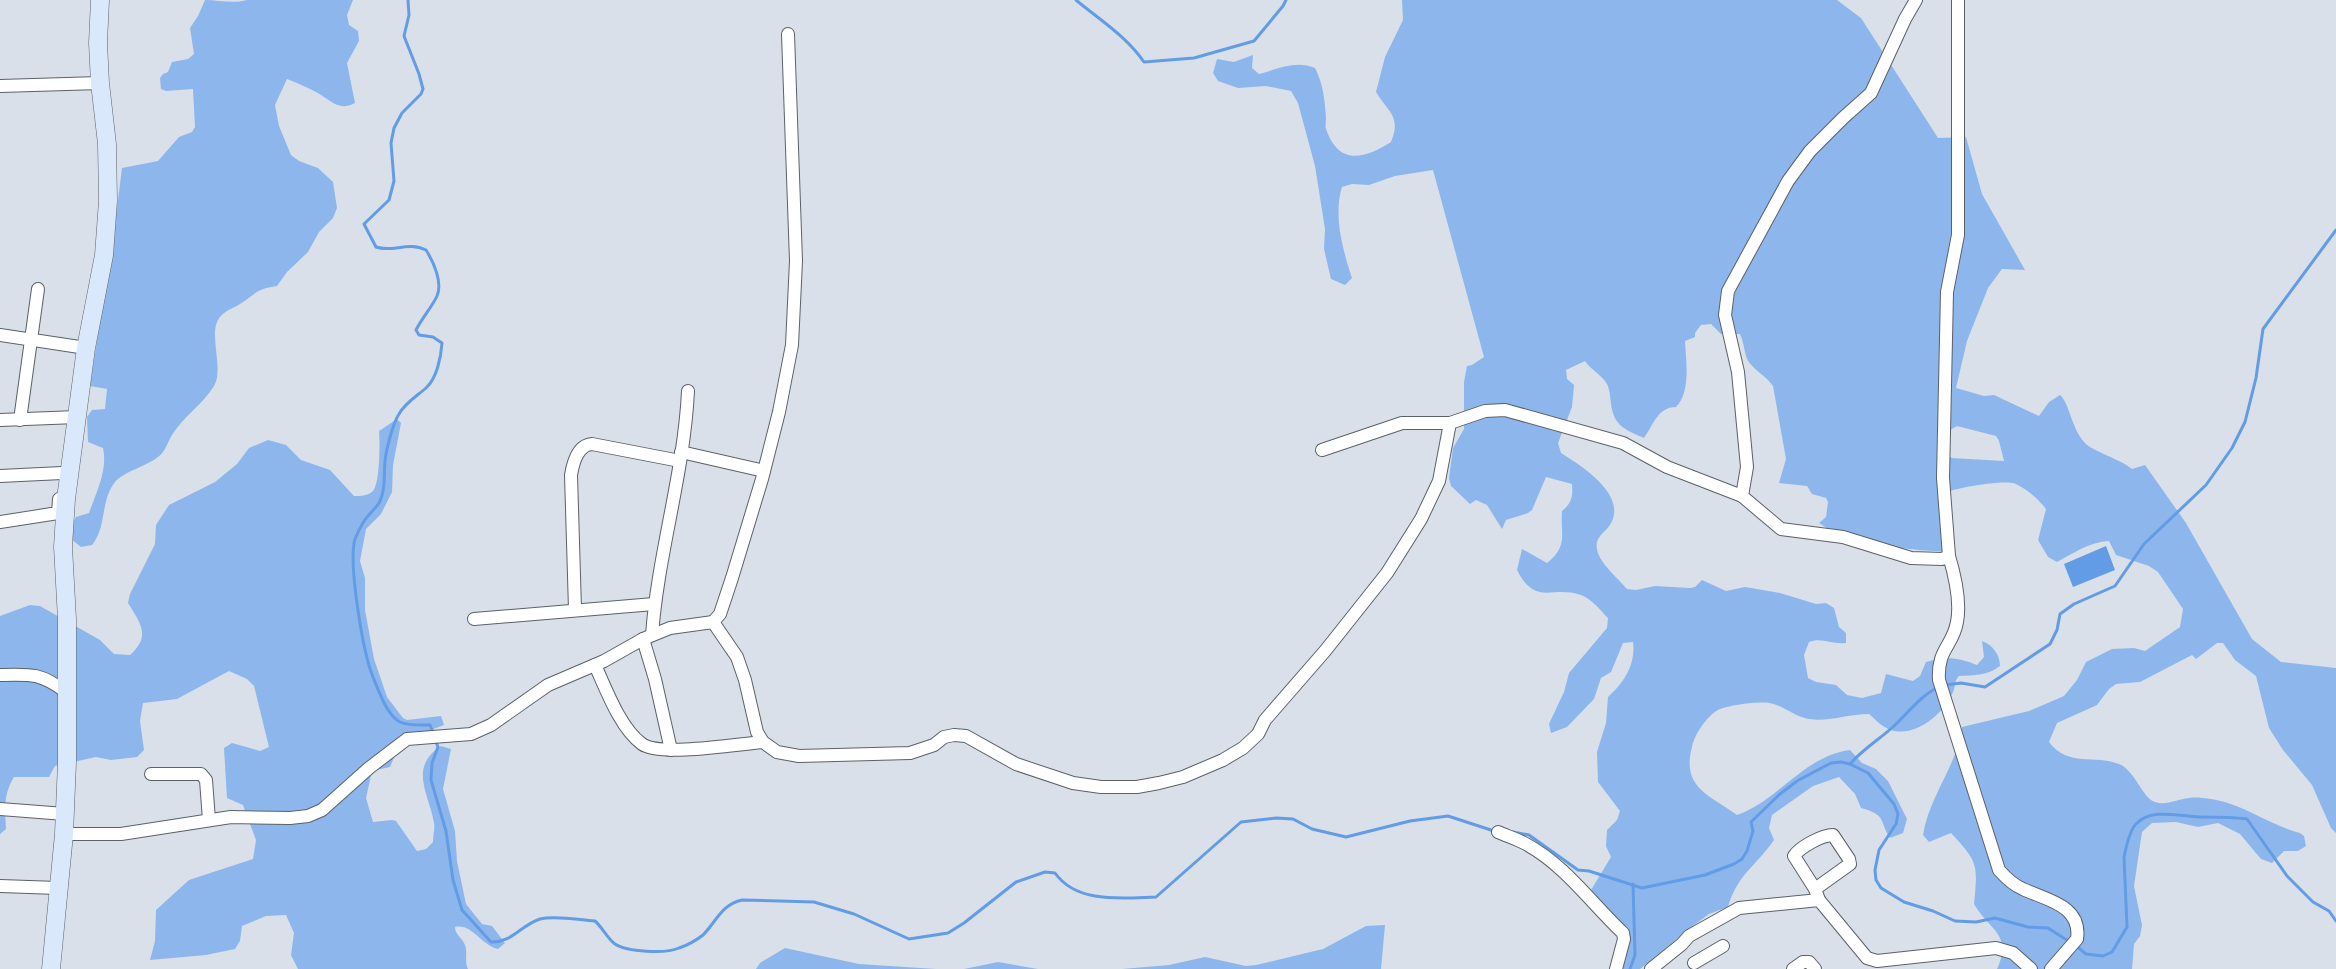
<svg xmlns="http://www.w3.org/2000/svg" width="2336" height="969" viewBox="0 0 2336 969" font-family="Bitter,serif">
<rect width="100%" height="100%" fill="#d9e0e9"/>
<!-- green -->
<g fill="#8db7ec" fill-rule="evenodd">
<path d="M 205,0 C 219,0 233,4 247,0 L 353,0 L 347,15 L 349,25 L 358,31 L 359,41 L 347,63 L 355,103 C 338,112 331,100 316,92 C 307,87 297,83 287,79 L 275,105 L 279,126 L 291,155 L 299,161 L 318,168 L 333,182 L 337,208 L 333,218 L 319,232 L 308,252 L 287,272 L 277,286 C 256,289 257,293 240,304 C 234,308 226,310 221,316 C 206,331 225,367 214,386 C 203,404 183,417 172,435 C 167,443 166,451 158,457 C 147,466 123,472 115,482 C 100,501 107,527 92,545 L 81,547 L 71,539 L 72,525 L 76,517 L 89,513 C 96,493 108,470 103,448 L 88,442 L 87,417 L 92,410 L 105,409 L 107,389 L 90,386 L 115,224 L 122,168 L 158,161 L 179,137 L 192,132 L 195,127 L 193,89 L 166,91 L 161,89 L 160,78 L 163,74 L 168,72 L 172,62 L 188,59 L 194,54 L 190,28 L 198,16 Z"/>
<path d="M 1402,0 L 1837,0 L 1861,18 L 1938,138 L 1966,137 L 1982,194 L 2025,270 L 2002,269 L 1988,288 L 1967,341 L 1956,388 L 1984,396 L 1994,395 L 2039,416 L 2049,402 L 2060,395 C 2070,404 2071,428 2085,443 C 2092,451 2120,459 2132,469 L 2145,465 L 2186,523 L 2252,639 L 2281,662 L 2336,668 L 2336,833 L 2331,828 L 2312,785 L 2283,750 L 2269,728 L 2256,676 L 2235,660 L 2223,643 L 2217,643 L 2196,659 L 2192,655 L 2140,682 L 2116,684 L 2109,689 L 2097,705 L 2057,723 L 2049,742 C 2069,768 2094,754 2119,764 C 2135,770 2142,798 2155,802 C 2166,806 2177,799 2189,798 C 2195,797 2204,798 2211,799 C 2244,804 2269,825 2300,833 L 2304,836 L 2306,846 L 2298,851 L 2284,851 L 2272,863 L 2261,859 L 2240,834 L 2218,823 L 2198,827 L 2176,822 L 2152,823 L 2142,832 L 2134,886 L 2142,925 L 2140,936 L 2134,944 L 2132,969 L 1997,969 C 2013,934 1989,930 1974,904 C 1978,864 1978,862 1951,833 L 1929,842 L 1923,835 C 1929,796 1958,764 1962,727 L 2029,711 L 2064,696 L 2077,680 L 2086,662 L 2112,649 L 2134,648 L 2145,651 L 2180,627 L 2183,609 L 2158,572 L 2149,566 L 2116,555 L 2109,541 C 2089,542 2074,553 2057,562 L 2048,557 L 2038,540 L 2046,509 C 2038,499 2028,490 2016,484 C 2007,479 1961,487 1950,491 L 1954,552 C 1916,551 1850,545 1819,523 L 1826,517 L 1828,502 L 1826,498 L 1812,494 L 1807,486 L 1779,483 L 1786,459 L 1773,386 C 1766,376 1755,371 1748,361 C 1744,353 1744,342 1740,334 L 1721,334 L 1711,324 L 1701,325 L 1695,333 L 1695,337 L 1685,341 C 1686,361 1691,392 1676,407 C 1658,407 1654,424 1644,438 C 1626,430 1613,426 1611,403 C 1610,397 1610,390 1607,384 C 1602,375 1591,370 1585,361 L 1566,370 L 1567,379 L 1574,385 L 1572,407 L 1558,443 L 1561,453 C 1580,465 1627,494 1611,523 C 1607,532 1594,536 1597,549 C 1599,563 1618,578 1627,589 L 1636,590 L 1655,586 L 1690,588 L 1695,587 L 1702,580 L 1726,591 L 1745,587 L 1780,593 L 1816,604 L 1826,603 L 1834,608 L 1839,627 L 1846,633 L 1846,643 C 1832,645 1822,637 1809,642 L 1804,655 L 1808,678 L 1816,682 L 1836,685 L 1847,695 L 1862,698 L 1881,693 L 1886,674 L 1913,681 L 1920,676 L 1926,662 C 1945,656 1958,657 1977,665 L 1984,657 L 1982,641 C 1993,645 2000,655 2000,666 C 1987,676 1974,675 1959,676 C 1953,682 1956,688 1952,694 C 1943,714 1915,738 1891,730 C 1882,727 1876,720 1869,714 C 1848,714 1829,722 1809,719 C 1795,717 1784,706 1770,703 C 1759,701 1728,705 1718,710 C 1707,716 1694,735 1692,747 C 1681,788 1710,795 1737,815 C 1779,800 1804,756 1850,750 L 1862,763 L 1876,769 L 1888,781 L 1907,819 L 1903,833 L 1890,838 C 1879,821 1887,815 1861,808 L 1855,794 L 1839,777 L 1813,786 L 1772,815 L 1769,828 L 1774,840 C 1756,866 1737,875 1728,907 L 1709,914 L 1694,925 L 1640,969 L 1622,969 L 1630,937 L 1585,900 L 1611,857 L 1606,846 L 1607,830 L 1617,820 L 1620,811 L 1598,782 L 1597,752 L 1606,723 L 1608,697 C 1624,683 1636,664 1633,642 L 1623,643 L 1611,672 L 1601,678 L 1594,699 L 1567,727 L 1551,733 L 1549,724 L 1564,692 L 1569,673 L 1607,628 L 1608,618 C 1600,610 1592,599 1581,595 C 1551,585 1536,607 1517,570 L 1522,549 L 1547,563 C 1569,546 1560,533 1562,511 C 1572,503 1573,496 1572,484 L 1546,477 L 1532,510 L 1528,513 L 1506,520 L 1502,529 L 1487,505 L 1476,500 L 1470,504 L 1451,486 L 1449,478 L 1453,448 L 1464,429 L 1464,382 L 1467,366 L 1472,365 L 1484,357 L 1433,170 L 1395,176 L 1369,185 L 1352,184 L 1342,187 C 1333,215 1343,251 1352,278 L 1345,285 L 1331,279 L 1324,249 L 1325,229 L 1315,166 L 1298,103 L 1291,91 L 1266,86 L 1238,88 L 1218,81 L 1213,73 L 1217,59 L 1234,62 L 1253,55 L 1252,68 L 1259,74 C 1278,69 1296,60 1315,68 C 1323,83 1325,101 1326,118 C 1326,122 1325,126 1326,129 C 1339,166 1364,159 1391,142 C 1402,116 1387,111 1376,92 L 1385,57 L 1403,20 ZM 1957,426 L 1996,436 L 1999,441 L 2004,461 L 1952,458 L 1939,450 L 1943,434 Z"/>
<path d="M 397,419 L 401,423 L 393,465 L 392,492 L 381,514 L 366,529 L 360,561 L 365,578 L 365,610 L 374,659 L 387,697 L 403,718 L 407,720 L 441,716 L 444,725 L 426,732 L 396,753 L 390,767 L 372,771 L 366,798 L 373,822 L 392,820 L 396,821 L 417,851 L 426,849 L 433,842 C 433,836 435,829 434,823 C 429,793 408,768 441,746 L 451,749 L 443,789 L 455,831 L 457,861 L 466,904 L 482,924 L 492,926 L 505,943 L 498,949 C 482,946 472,923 455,927 C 455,935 462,937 465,945 C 468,952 464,961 468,969 L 298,969 L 291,955 L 294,933 L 286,915 L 266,916 L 242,926 L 240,941 L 235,949 L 206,955 L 150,960 L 155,941 L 156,910 L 189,880 L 253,859 L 256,840 L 243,805 L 227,798 L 224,748 L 232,743 L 260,751 L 269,747 L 254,686 L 247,679 L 229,671 L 177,699 L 143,703 L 140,721 L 144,750 L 137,757 L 111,760 L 96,757 L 55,766 L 49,777 L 14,777 C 3,795 5,809 6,829 L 0,834 L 0,616 L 30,605 L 40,606 L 100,640 L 114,654 L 130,655 C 151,636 141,624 128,603 L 130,594 L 155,544 L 156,525 L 169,505 L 215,482 L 237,464 L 249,448 L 268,440 L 286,445 L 301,460 L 330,470 L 354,496 C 361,496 367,496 373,491 C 380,483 380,442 379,431 Z"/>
<path d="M 1385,925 L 1381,969 L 1122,969 L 1169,965 L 1205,957 L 1246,966 L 1256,965 L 1323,949 L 1366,926 Z"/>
<path d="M 785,948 L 859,964 L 936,969 L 756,969 L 760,963 Z"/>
<path d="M 998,962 L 1038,969 L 964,969 Z"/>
</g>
<!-- water -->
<path fill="#629ce6" d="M 2106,546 L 2115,570 L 2073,587 L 2064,564 Z"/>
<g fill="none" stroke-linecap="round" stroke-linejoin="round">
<!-- stream -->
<g stroke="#629ce6" stroke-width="3">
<path d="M 408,0 L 409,15 L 404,36 L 419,74 L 423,89 L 421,94 L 402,113 L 394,128 L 391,143 L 394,181 L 389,200 L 364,224 L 376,247 C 392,253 408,241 426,250 C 433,261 443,282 437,296 C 432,307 422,318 416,330 L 419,335 L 433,337 L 442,343 C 441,357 437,378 426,388 C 417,396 405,403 399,414 C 393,423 386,450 385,461 C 384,471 385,482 383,491 C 380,506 376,506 368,516 C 363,521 358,532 355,539 C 348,563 363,653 373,677 C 379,691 386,714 400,722 C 409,726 421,725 430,725 L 433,733"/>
<path d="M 1076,0 C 1100,20 1126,36 1144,62 L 1194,58 L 1254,41 L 1283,6 L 1286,0"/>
<path d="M 1945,685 L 1961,683 L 1985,687 L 2050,644 L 2057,630 L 2060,614 L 2074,604 L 2115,586 L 2144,544 L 2206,485 L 2232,448 L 2245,422 L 2256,378 L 2263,329 L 2336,230"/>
<path d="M 435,739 L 438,747 L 432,763 L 431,780 L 446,831 L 453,880 L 462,910 L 491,942 C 512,943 521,925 540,919 C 556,915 579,920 595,921 C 602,927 608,939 615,944 C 627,952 666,954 679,948 C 686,946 697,940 703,935 C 716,922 722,904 742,900 L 814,902 L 854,914 L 909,939 L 948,933 L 964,923 L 1016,882 L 1045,872 L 1055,873 C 1077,904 1122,898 1156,897 L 1241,822 L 1276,818 L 1293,819 L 1312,829 L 1346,837 L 1410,821 L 1448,816 L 1494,831"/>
<path d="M 1850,764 C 1863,749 1880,739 1894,726 C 1908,713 1921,695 1939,687"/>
<path d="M 1513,832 L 1529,835 L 1578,870 L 1589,871 L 1642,888 L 1705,875 L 1734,864 L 1742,859 L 1747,851 L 1753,831 L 1751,822 L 1780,794 L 1797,781 L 1831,763 L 1841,762 L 1850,764 L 1868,773 L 1894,804 L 1898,814 L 1896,824 L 1879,850 L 1875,870 L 1876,880 L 1881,888 L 1904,902 L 1933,911 L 1955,921 L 1976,922 L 1995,918 L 2028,927 L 2048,928 L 2070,942"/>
<path d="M 2075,945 L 2086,954 L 2103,956 L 2112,952 L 2127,927 L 2124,857 C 2126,848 2129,831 2136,824 C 2152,807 2180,817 2200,817 C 2217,817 2231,817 2247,819 L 2287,876 L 2313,902 L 2329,911 L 2336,921"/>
<path d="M 1630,969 L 1635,955 L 1633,884"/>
</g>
<defs>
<g id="street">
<path d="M 0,86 L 100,83"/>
<path d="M 0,335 L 86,348"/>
<path d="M 0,420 L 77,417"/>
<path d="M 20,420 L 38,289"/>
<path d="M 1322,450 L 1402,423 L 1450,423"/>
<path d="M 681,452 L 764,471"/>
<path d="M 0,476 L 62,473"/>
<path d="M 1742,496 L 1747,467 L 1738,372 L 1725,315 L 1728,291 L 1788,181 L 1810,151 L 1843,118 L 1871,93 L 1905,19 L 1916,0"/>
<path d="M 0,522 L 58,513 L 59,499"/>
<path d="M 1949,556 C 1955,576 1961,601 1957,622 C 1953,646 1937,649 1939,680 L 1999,870 C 2006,878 2013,885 2023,889 C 2046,900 2082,905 2077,939 L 2051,969"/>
<path d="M 575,609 L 571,475 C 573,463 578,445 592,444 L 680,461"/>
<path d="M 474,619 L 654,604"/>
<path d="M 713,622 L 720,614 L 732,578 L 762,479 L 779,412 L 792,345 L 796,261 L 788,34"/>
<path d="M 652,635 C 658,553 684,474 688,391"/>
<path d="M 643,639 L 655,679 L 671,750"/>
<path d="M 595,665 C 606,689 620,728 642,744 C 660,757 738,744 763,742"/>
<path d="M 0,675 C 31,674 41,673 66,692"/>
<path d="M 151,774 L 201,774 L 206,780 L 209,820"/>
<path d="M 0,809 L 65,814"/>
<path d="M 1498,832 C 1507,836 1517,839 1526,844 C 1565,865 1592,904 1623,933 L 1624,939 L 1616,969"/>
<path d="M 64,834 L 121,834 L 231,817 L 290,818 L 308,816 L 322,810 L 369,768 L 407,739 L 471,734 L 491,725 L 548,685 L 604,661 L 643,639 L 670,628 L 713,622 L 737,657 L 745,680 L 757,732 L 763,742 L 777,752 L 799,756 L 910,753 L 934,745 L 944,737 L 954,735 L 966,736 L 1016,764 L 1073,783 L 1101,787 L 1137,787 L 1159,783 L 1183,777 L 1223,760 L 1243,748 L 1258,734 L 1265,720 L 1325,651 L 1387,573 L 1421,519 L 1439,481 L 1450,423 L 1485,411 L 1505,410 L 1623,443 L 1667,467 L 1742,496 L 1781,529 L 1843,537 L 1911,558 L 1942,559 L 1949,556 L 1943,478 L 1947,292 L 1958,235 L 1958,0"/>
<path d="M 0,886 L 58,888"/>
<path d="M 1815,889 L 1794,856 C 1800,847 1822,835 1833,835 L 1849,859 L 1850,864 L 1815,889 L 1819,900"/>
<path d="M 1694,963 L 1723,946"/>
<path d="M 1651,969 L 1682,944 L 1689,936 L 1739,908 L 1819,900 L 1867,958 L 1877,961 L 1996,948 L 2013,953 L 2031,969"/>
<path d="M 1793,969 L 1803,962 L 1809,962 L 1815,969"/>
</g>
<path id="secondary" d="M 51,969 L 64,834 L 67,762 L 67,619 L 63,547 L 66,499 L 86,348 L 104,255 L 108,201 L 107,144 L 100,83 L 98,43 L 100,0"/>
</defs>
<!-- street casing -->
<use href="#street" stroke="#5b6169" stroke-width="14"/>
<!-- secondary casing -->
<use href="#secondary" stroke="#5b6169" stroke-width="19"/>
<!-- street -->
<use href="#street" stroke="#fff" stroke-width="12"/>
<!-- secondary -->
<use href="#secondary" stroke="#dae8fb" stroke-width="18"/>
</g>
</svg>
